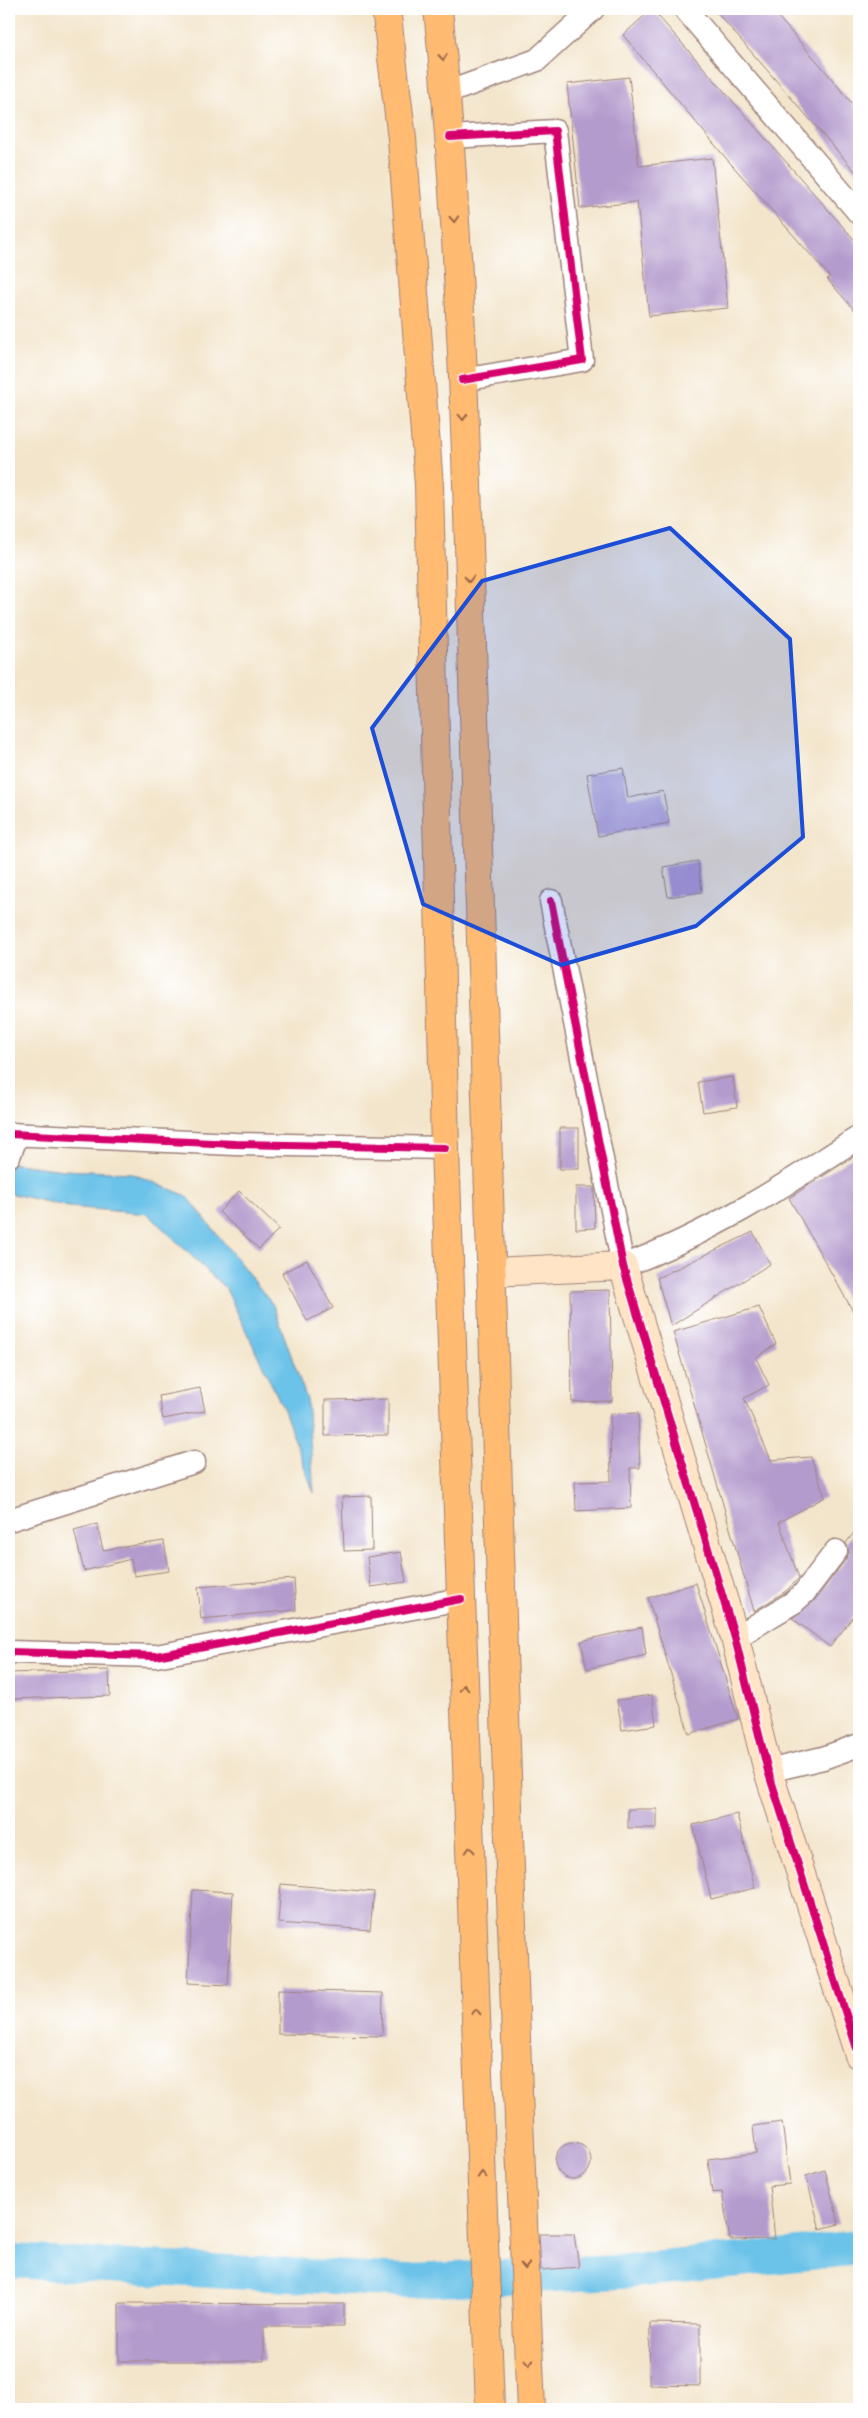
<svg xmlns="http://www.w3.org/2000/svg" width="868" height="2418" viewBox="0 0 868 2418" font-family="'EB Garamond',serif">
<rect width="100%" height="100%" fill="#fff"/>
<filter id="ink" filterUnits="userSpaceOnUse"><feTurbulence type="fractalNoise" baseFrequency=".02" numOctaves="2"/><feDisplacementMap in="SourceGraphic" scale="10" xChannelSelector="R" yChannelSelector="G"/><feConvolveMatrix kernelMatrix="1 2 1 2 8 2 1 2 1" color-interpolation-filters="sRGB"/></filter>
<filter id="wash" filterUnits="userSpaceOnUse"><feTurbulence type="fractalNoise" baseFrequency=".0096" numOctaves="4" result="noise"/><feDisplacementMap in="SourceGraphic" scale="20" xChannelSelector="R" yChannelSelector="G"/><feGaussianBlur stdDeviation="1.12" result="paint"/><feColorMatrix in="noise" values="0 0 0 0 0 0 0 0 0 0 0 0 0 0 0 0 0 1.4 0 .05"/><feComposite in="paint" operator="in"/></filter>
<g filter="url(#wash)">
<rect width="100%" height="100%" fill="#f3e5cb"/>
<!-- water -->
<path fill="#6cc3e9" stroke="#5b718a" d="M 9,1163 L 63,1170 L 131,1173 L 187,1196 L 273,1305 L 307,1400 L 314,1493 L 284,1410 L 226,1289 L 148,1214 L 69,1207 L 9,1193 Z"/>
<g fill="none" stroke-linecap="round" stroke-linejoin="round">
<!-- river -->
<path stroke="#6cc3e9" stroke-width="34" d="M 9,2261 L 409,2281 L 621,2272 L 859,2248"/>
</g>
<g id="blocks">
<!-- building -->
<g fill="#b49bcd">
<path d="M 652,9 L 859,245 L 859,315 L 827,279 L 830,277 L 725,157 L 623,35 Z"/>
<path d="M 714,9 L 771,9 L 822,67 L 859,112 L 859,176 Z"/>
<path d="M 629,77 L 639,166 L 712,158 L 728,308 L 649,316 L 637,202 L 580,208 L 567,84 Z"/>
<path d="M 623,768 L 628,798 L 663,791 L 669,823 L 598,836 L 587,774 Z"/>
<path d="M 698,861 L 702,892 L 668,897 L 663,867 Z"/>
<path d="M 733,1077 L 737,1107 L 703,1112 L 698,1082 Z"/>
<rect x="560" y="1128" width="19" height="41"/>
<path d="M 859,1153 L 859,1322 L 789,1198 Z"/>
<path d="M 576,1187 L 594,1187 L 595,1228 L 576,1229 Z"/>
<path d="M 239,1191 L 279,1229 L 259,1249 L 219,1212 Z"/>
<path d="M 753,1232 L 770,1264 L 671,1326 L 657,1278 Z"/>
<path d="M 307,1260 L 333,1308 L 307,1321 L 282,1273 Z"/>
<path d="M 610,1290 L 612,1401 L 572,1402 L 570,1291 Z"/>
<path d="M 759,1307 L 776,1344 L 756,1358 L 769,1385 L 744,1398 L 771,1460 L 811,1457 L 825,1497 L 779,1522 L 799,1578 L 786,1591 L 754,1611 L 673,1332 Z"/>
<path d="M 200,1388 L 205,1411 L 163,1419 L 159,1396 Z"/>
<path d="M 388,1399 L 388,1435 L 325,1436 L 325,1400 Z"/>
<path d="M 638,1413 L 640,1468 L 630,1468 L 631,1508 L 576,1511 L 575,1482 L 611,1481 L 610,1414 Z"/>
<path d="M 371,1496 L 372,1550 L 344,1551 L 342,1497 Z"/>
<path d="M 97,1524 L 103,1550 L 164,1541 L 169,1571 L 134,1576 L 131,1559 L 84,1571 L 74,1530 Z"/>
<path d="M 859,1526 L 859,1609 L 830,1647 L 792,1618 L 814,1601 L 846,1559 L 849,1552 L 846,1543 Z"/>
<path d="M 401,1552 L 406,1582 L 371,1587 L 367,1557 Z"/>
<path d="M 294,1579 L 296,1610 L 201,1619 L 198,1587 Z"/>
<path d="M 696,1583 L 738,1719 L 689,1734 L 648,1598 Z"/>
<path d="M 642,1627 L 646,1655 L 587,1669 L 581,1641 Z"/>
<path d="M 109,1670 L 110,1696 L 9,1699 L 9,1673 Z"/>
<path d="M 652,1695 L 656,1725 L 622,1730 L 617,1700 Z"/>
<rect x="628" y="1809" width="29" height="19"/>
<path d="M 737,1814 L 755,1888 L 711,1899 L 693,1825 Z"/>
<path d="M 281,1884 L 374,1892 L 370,1930 L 278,1923 Z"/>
<path d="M 193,1890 L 233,1892 L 228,1985 L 188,1983 Z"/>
<path d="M 278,1990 L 383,1993 L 382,2036 L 278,2034 Z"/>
<path d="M 782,2122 L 790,2184 L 769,2186 L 775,2239 L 730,2240 L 722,2192 L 712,2193 L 708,2159 L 756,2153 L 753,2126 Z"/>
<circle cx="573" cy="2161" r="18"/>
<path d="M 825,2170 L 839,2224 L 820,2229 L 806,2176 Z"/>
<path d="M 539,2234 L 574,2234 L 579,2267 L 541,2270 Z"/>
<path d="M 119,2303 L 344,2304 L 344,2326 L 264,2326 L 264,2361 L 119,2361 Z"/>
<path d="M 650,2323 L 700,2324 L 700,2386 L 649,2385 Z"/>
</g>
</g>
</g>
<g filter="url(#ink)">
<use href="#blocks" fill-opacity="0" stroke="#9e827b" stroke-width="1"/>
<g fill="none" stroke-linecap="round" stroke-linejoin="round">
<defs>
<g id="street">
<path d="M 685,9 L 859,213"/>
<path d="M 446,93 L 537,60 L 593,9"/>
<path d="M 450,137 L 555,131 L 582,360 L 462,380"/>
<path d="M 551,901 L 623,1266 C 708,1234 783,1187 859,1137"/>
<path d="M 9,1134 L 235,1144 L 445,1148"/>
<path d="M 9,1156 L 17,1136"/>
<path d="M 9,1520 L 194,1462"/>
<path d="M 735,1638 L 794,1602 L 804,1593 L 836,1551"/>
<path d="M 9,1652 L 156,1656 L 461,1599"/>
<path d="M 768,1771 L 823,1758 L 859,1745"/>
</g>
<path id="secondary" d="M 492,1272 L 623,1266 L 735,1638 L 768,1771 L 859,2055"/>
<g id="highway">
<path d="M 386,9 L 402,139 L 429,485 L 445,1148 L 490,2409"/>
<path d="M 438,9 C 467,297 469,588 479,877 C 496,1388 508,1899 531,2409"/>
</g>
</defs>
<!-- street casing -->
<use href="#street" stroke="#9e827b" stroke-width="25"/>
<!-- secondary casing -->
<use href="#secondary" stroke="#9e827b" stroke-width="30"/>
<!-- highway casing -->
<use href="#highway" stroke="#9e827b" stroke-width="30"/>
<!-- street -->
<use href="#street" stroke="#fff" stroke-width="22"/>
<!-- secondary -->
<use href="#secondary" stroke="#ffe4c6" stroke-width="28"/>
<!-- highway -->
<use href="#highway" stroke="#ffbb71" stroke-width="28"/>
<defs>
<g id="cycleway">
<path d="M 450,137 L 555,131 L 582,360 L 462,380"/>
<path d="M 551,901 L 623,1266 L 735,1638 L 768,1771 L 859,2055"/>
<path d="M 9,1134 L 235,1144 L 445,1148"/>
<path d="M 9,1652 L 156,1656 L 461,1599"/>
</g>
</defs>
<!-- cycleway casing -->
<use href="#cycleway" stroke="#fff" stroke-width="11"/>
<!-- cycleway -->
<use href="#cycleway" stroke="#d6006c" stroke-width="8"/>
</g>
<!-- one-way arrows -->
<defs><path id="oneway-chevron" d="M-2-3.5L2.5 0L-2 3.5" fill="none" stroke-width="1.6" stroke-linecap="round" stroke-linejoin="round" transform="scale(1.25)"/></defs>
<g stroke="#9b654a">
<use href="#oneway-chevron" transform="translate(443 57) rotate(84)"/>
<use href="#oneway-chevron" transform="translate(454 219) rotate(87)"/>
<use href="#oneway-chevron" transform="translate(463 417) rotate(88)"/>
<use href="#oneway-chevron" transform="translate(469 579) rotate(88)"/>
<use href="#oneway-chevron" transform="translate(464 1688) rotate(-92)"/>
<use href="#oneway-chevron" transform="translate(470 1850) rotate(-92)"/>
<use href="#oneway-chevron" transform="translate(476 2012) rotate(-93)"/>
<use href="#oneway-chevron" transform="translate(482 2175) rotate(-92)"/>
<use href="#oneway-chevron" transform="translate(525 2266) rotate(88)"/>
<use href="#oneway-chevron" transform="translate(529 2362) rotate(88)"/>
</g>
</g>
<!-- marked area -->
<path fill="#1d4ed8" fill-opacity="0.2" stroke="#1d4ed8" stroke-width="4" stroke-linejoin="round" d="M 670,528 L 790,639 L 803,837 L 696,926 L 561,965 L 423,904 L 372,728 L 482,581 Z"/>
<!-- margin -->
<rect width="868" height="2418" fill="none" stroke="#fff" stroke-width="30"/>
</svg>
